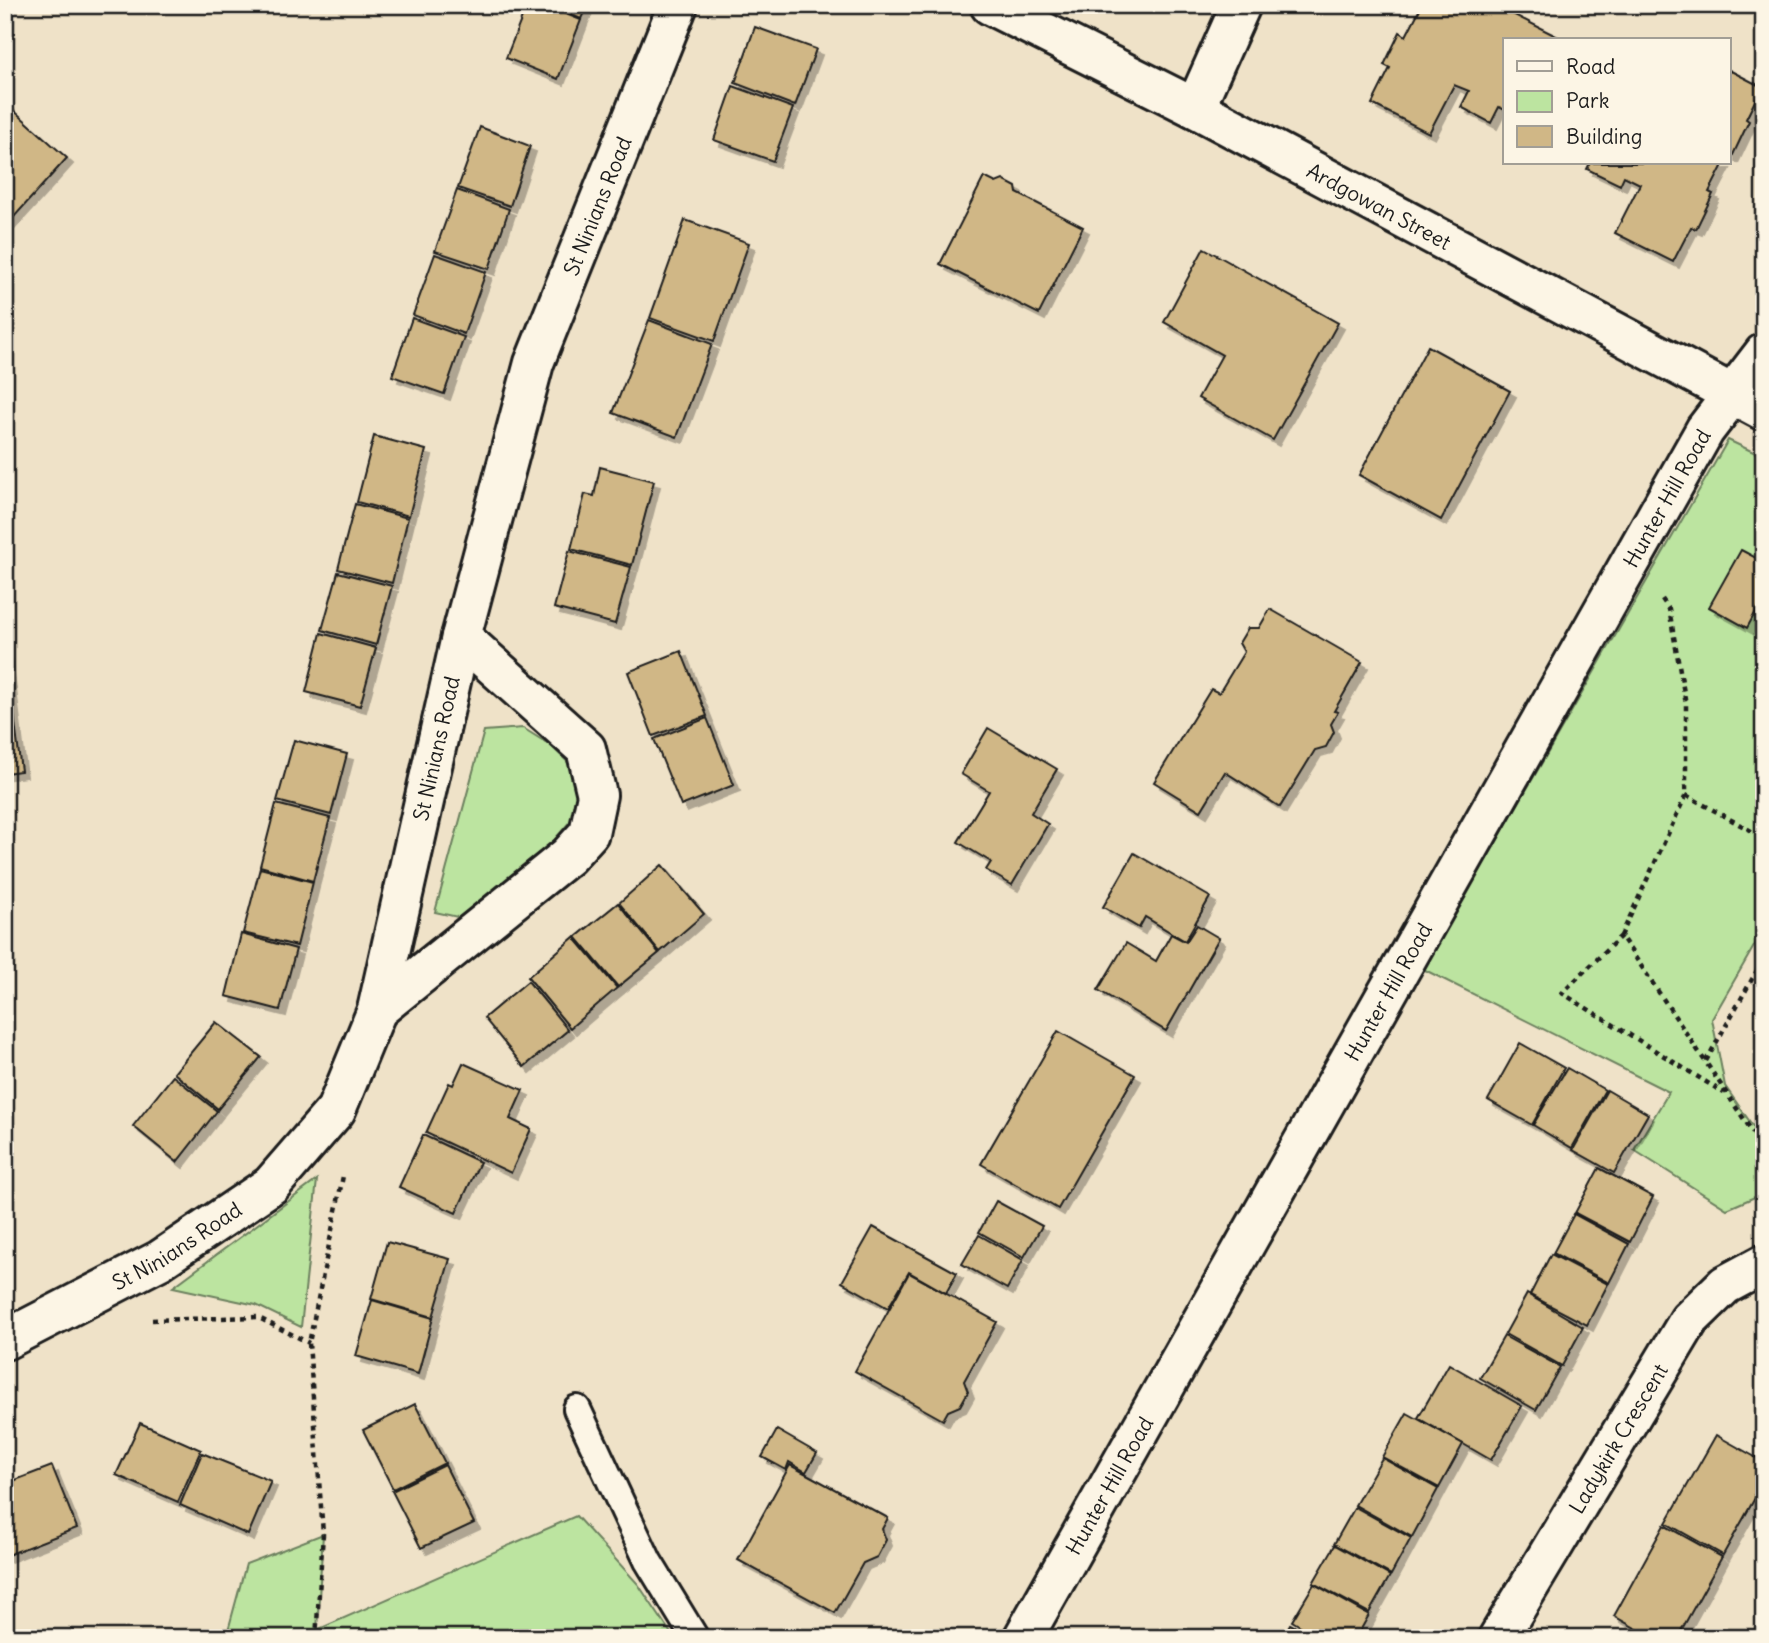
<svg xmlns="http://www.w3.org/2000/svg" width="1769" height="1643" viewBox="0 0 1769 1643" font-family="Delius,sans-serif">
<defs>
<filter id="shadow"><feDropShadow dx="6" dy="6" stdDeviation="0" flood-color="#0004"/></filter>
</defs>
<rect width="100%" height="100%" fill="#efe2c8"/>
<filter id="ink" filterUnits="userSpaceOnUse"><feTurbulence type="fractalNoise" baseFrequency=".0143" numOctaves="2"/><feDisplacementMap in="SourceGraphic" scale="14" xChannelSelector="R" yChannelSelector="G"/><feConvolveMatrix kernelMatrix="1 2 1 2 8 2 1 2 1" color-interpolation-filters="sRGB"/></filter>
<g filter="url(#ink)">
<!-- green -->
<g fill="#bce4a0" stroke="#6c805e" stroke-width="2">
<path d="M 1728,440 L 1764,457 L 1764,523 L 1750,614 L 1764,622 L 1764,929 L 1712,1019 L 1725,1086 L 1764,1142 L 1764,1193 L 1727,1209 L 1634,1150 L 1669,1092 L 1423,969 Z"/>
<path d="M 523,728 L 550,745 L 576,770 L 578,812 L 540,857 L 462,918 L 435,912 L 484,731 Z"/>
<path d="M 317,1180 L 301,1327 L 256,1305 L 173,1287 Z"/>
<path d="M 576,1516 L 638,1584 L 674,1638 L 226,1638 L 246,1564 L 323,1534 L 317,1630 Z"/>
</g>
<!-- building -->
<g fill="#d0b786" stroke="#1c1c1c" stroke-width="2" filter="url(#shadow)">
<path d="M 527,5 L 543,5 L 581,20 L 558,79 L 506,58 Z"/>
<path d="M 550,5 L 587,5 L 581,19 Z"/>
<path d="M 1422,5 L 1495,5 L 1564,40 L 1505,40 L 1505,110 L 1499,107 L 1491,123 L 1461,107 L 1469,91 L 1454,85 L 1429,133 L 1372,104 L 1390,68 L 1384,65 L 1400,32 L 1406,36 Z"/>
<path d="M 755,27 L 816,49 L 795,106 L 735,83 Z"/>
<path d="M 1729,70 L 1762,87 L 1746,119 L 1749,121 L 1732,157 L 1729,155 Z"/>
<path d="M 733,86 L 793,108 L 773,161 L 714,140 Z"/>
<path d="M 11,108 L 67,158 L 5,227 L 5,115 Z"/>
<path d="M 480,127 L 530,146 L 510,206 L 458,188 Z"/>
<path d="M 1590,163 L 1724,163 L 1709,192 L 1713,194 L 1696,229 L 1691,227 L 1673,262 L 1615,233 L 1640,184 L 1624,176 L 1620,185 L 1587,169 Z"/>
<path d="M 984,177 L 996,183 L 1003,180 L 1016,187 L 1017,193 L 1083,227 L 1039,314 L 940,264 Z"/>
<path d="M 457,190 L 509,209 L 489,269 L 435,251 Z"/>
<path d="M 685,220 L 749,243 L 714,341 L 650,318 Z"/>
<path d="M 1204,248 L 1338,323 L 1273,440 L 1198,398 L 1222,355 L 1164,322 Z"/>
<path d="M 435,254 L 486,272 L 464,334 L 413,315 Z"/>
<path d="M 412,318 L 464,337 L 444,394 L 392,376 Z"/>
<path d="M 649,320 L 712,344 L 677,437 L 613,413 Z"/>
<path d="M 5,336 L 7,430 L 5,430 Z"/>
<path d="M 1428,346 L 1510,391 L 1441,520 L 1359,475 Z"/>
<path d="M 374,436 L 426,450 L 409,516 L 357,502 Z"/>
<path d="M 600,467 L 654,481 L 632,565 L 571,549 L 585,494 L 594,496 Z"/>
<path d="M 355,504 L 408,518 L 392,583 L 338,569 Z"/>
<path d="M 1741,550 L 1764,562 L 1764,597 L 1747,628 L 1709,607 Z"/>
<path d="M 569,551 L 631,567 L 615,624 L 554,608 Z"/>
<path d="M 338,572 L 392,586 L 376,645 L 322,630 Z"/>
<path d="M 1270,609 L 1362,662 L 1334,711 L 1338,712 L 1331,724 L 1334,732 L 1326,747 L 1315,750 L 1280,807 L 1225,772 L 1201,811 L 1154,782 L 1211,689 L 1219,693 L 1244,652 L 1239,643 L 1248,628 L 1259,628 Z"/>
<path d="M 321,633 L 376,648 L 360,706 L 306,692 Z"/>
<path d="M 5,643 L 21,771 L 5,773 Z"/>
<path d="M 681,651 L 707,716 L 653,736 L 628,672 Z"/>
<path d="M 707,718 L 734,785 L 681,806 L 654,739 Z"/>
<path d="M 988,728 L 1057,769 L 1031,813 L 1048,824 L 1012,885 L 986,870 L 991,862 L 958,842 L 989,791 L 961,774 Z"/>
<path d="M 294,740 L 347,754 L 331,815 L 277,801 Z"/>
<path d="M 276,804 L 330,818 L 313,881 L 260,866 Z"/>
<path d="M 1134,853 L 1210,897 L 1185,941 L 1145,917 L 1139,928 L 1103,907 Z"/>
<path d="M 662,865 L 704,914 L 660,952 L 619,903 Z"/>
<path d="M 260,868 L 313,882 L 297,946 L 243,933 Z"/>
<path d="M 618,903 L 659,953 L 618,987 L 576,937 Z"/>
<path d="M 1197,925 L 1219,938 L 1166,1031 L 1098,990 L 1126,943 L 1156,961 L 1171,934 L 1186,942 Z"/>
<path d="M 241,934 L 296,949 L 280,1010 L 226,996 Z"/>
<path d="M 574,937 L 617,988 L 570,1028 L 528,977 Z"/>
<path d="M 528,981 L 568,1030 L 524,1067 L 484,1018 Z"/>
<path d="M 216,1022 L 261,1057 L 218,1109 L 174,1073 Z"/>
<path d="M 1058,1031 L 1135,1075 L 1058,1209 L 981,1164 Z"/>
<path d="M 1520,1043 L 1564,1068 L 1532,1125 L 1488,1100 Z"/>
<path d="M 463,1063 L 523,1090 L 510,1119 L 531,1129 L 511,1173 L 426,1133 L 449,1083 L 453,1085 Z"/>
<path d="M 1567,1068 L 1605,1090 L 1572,1148 L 1533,1125 Z"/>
<path d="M 173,1076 L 217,1111 L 177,1162 L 133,1126 Z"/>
<path d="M 1607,1090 L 1648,1114 L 1614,1173 L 1573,1150 Z"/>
<path d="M 423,1135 L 480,1162 L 456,1213 L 399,1187 Z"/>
<path d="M 1599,1168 L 1653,1197 L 1630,1242 L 1575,1213 Z"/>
<path d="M 996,1201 L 1042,1226 L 1024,1257 L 979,1232 Z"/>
<path d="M 1574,1214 L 1629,1244 L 1609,1283 L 1553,1253 Z"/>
<path d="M 873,1227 L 957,1273 L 946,1293 L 909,1272 L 888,1308 L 842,1282 Z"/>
<path d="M 979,1235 L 1023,1260 L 1007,1289 L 962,1264 Z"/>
<path d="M 387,1242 L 450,1259 L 433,1317 L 371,1299 Z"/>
<path d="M 1551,1254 L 1608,1284 L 1587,1325 L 1530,1295 Z"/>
<path d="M 909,1273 L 997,1322 L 964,1381 L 968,1392 L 960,1406 L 948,1411 L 943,1420 L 855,1371 Z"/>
<path d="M 1527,1294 L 1583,1327 L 1562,1366 L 1505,1334 Z"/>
<path d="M 372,1300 L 433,1318 L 418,1374 L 356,1356 Z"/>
<path d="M 1504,1336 L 1560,1367 L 1536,1410 L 1480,1378 Z"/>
<path d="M 1449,1364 L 1522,1406 L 1491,1460 L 1418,1418 Z"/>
<path d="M 415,1404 L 445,1463 L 393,1489 L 363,1430 Z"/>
<path d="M 1407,1413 L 1463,1444 L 1439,1488 L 1382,1457 Z"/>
<path d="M 140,1423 L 201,1450 L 178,1502 L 116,1475 Z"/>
<path d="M 777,1430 L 817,1453 L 806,1472 L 789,1462 L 786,1470 L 762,1457 Z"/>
<path d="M 1716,1435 L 1764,1462 L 1764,1482 L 1723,1555 L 1666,1523 Z"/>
<path d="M 202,1453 L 271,1481 L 248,1535 L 180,1505 Z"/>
<path d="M 1382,1458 L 1438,1489 L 1412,1537 L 1355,1505 Z"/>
<path d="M 445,1465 L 474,1523 L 421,1548 L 392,1491 Z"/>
<path d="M 790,1465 L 888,1518 L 882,1529 L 886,1540 L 877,1557 L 863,1563 L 835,1613 L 738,1560 Z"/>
<path d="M 52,1466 L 77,1528 L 5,1556 L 5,1484 Z"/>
<path d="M 1355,1507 L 1411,1538 L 1391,1575 L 1334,1544 Z"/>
<path d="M 1664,1525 L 1722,1557 L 1677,1638 L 1653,1638 L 1614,1616 Z"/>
<path d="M 1335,1545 L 1390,1576 L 1369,1613 L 1313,1583 Z"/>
<path d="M 1314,1584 L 1369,1615 L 1356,1638 L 1320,1638 L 1292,1621 Z"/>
<path d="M 1290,1624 L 1316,1638 L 1282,1638 Z"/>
</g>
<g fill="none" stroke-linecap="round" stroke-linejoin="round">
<defs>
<path id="lane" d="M 577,1409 L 648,1561 L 695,1638"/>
<g id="street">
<path id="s1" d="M 990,5 L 1195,108 L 1764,411"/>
<path d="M 1195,108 L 1241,5"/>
<path d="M 377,1010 L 568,856 L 589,833 L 597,795 L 586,749 L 461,637"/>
<path id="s2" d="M 5,1340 L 160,1260 L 271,1185 L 336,1110 L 377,1010 L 461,637 L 534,363 L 678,5"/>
<path id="s3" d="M 1023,1638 L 1705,430 L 1764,353"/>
<path id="s4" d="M 1498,1638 L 1689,1320 L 1725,1285 L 1764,1264"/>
</g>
</defs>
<!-- lane casing -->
<use href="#lane" stroke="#1c1c1c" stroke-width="32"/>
<!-- street casing -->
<use href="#street" stroke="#1c1c1c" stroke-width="44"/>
<!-- path -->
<g stroke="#1c1c1c" stroke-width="4.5" stroke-dasharray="5 5" stroke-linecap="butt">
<path d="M 1662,599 L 1669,609 L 1686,704 L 1686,795 L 1621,936 L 1764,1149"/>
<path d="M 1686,795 L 1764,838"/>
<path d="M 1621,936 L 1562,993 L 1724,1093"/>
<path d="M 1706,1061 L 1764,958"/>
<path d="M 152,1320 L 257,1317 L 309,1343"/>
<path d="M 316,1638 L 323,1534 L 309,1343 L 343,1176"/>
</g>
<!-- lane -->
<use href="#lane" stroke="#fcf5e5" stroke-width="26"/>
<!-- street -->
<use href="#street" stroke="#fcf5e5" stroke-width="38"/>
</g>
</g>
<g text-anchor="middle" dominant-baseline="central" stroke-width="7" stroke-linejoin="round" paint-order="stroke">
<!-- street labels -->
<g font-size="21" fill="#1c1c1c" stroke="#fcf5e5">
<text stroke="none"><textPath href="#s2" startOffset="1351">St Ninians Road</textPath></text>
<text stroke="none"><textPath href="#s1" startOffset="438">Ardgowan Street</textPath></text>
<text stroke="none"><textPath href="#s3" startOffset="1309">Hunter Hill Road</textPath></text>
<text stroke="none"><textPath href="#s2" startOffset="784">St Ninians Road</textPath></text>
<text stroke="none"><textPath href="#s3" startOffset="742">Hunter Hill Road</textPath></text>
<text stroke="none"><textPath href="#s2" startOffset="196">St Ninians Road</textPath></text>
<text stroke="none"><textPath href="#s4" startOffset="233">Ladykirk Crescent</textPath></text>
<text stroke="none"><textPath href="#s3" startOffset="175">Hunter Hill Road</textPath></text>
</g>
</g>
<!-- margin -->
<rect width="1769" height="1643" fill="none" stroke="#fcf5e5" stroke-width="28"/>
<rect x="14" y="14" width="1741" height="1615" fill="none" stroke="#1c1c1c" stroke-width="2.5" filter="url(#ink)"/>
<!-- legend -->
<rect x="1503" y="38" width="228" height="126" fill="#fcf5e5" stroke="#a29e95" stroke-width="2"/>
<rect x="1517" y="61" width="35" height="10" fill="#fcf5e5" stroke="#a29e95" stroke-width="2"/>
<text x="1566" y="74" font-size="21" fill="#1c1c1c">Road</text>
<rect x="1517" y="91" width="35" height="21" fill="#bce4a0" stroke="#a29e95" stroke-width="2"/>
<text x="1566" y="108" font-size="21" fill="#1c1c1c">Park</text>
<rect x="1517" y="126" width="35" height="21" fill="#d0b786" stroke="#a29e95" stroke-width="2"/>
<text x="1566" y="144" font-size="21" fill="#1c1c1c">Building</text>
</svg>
